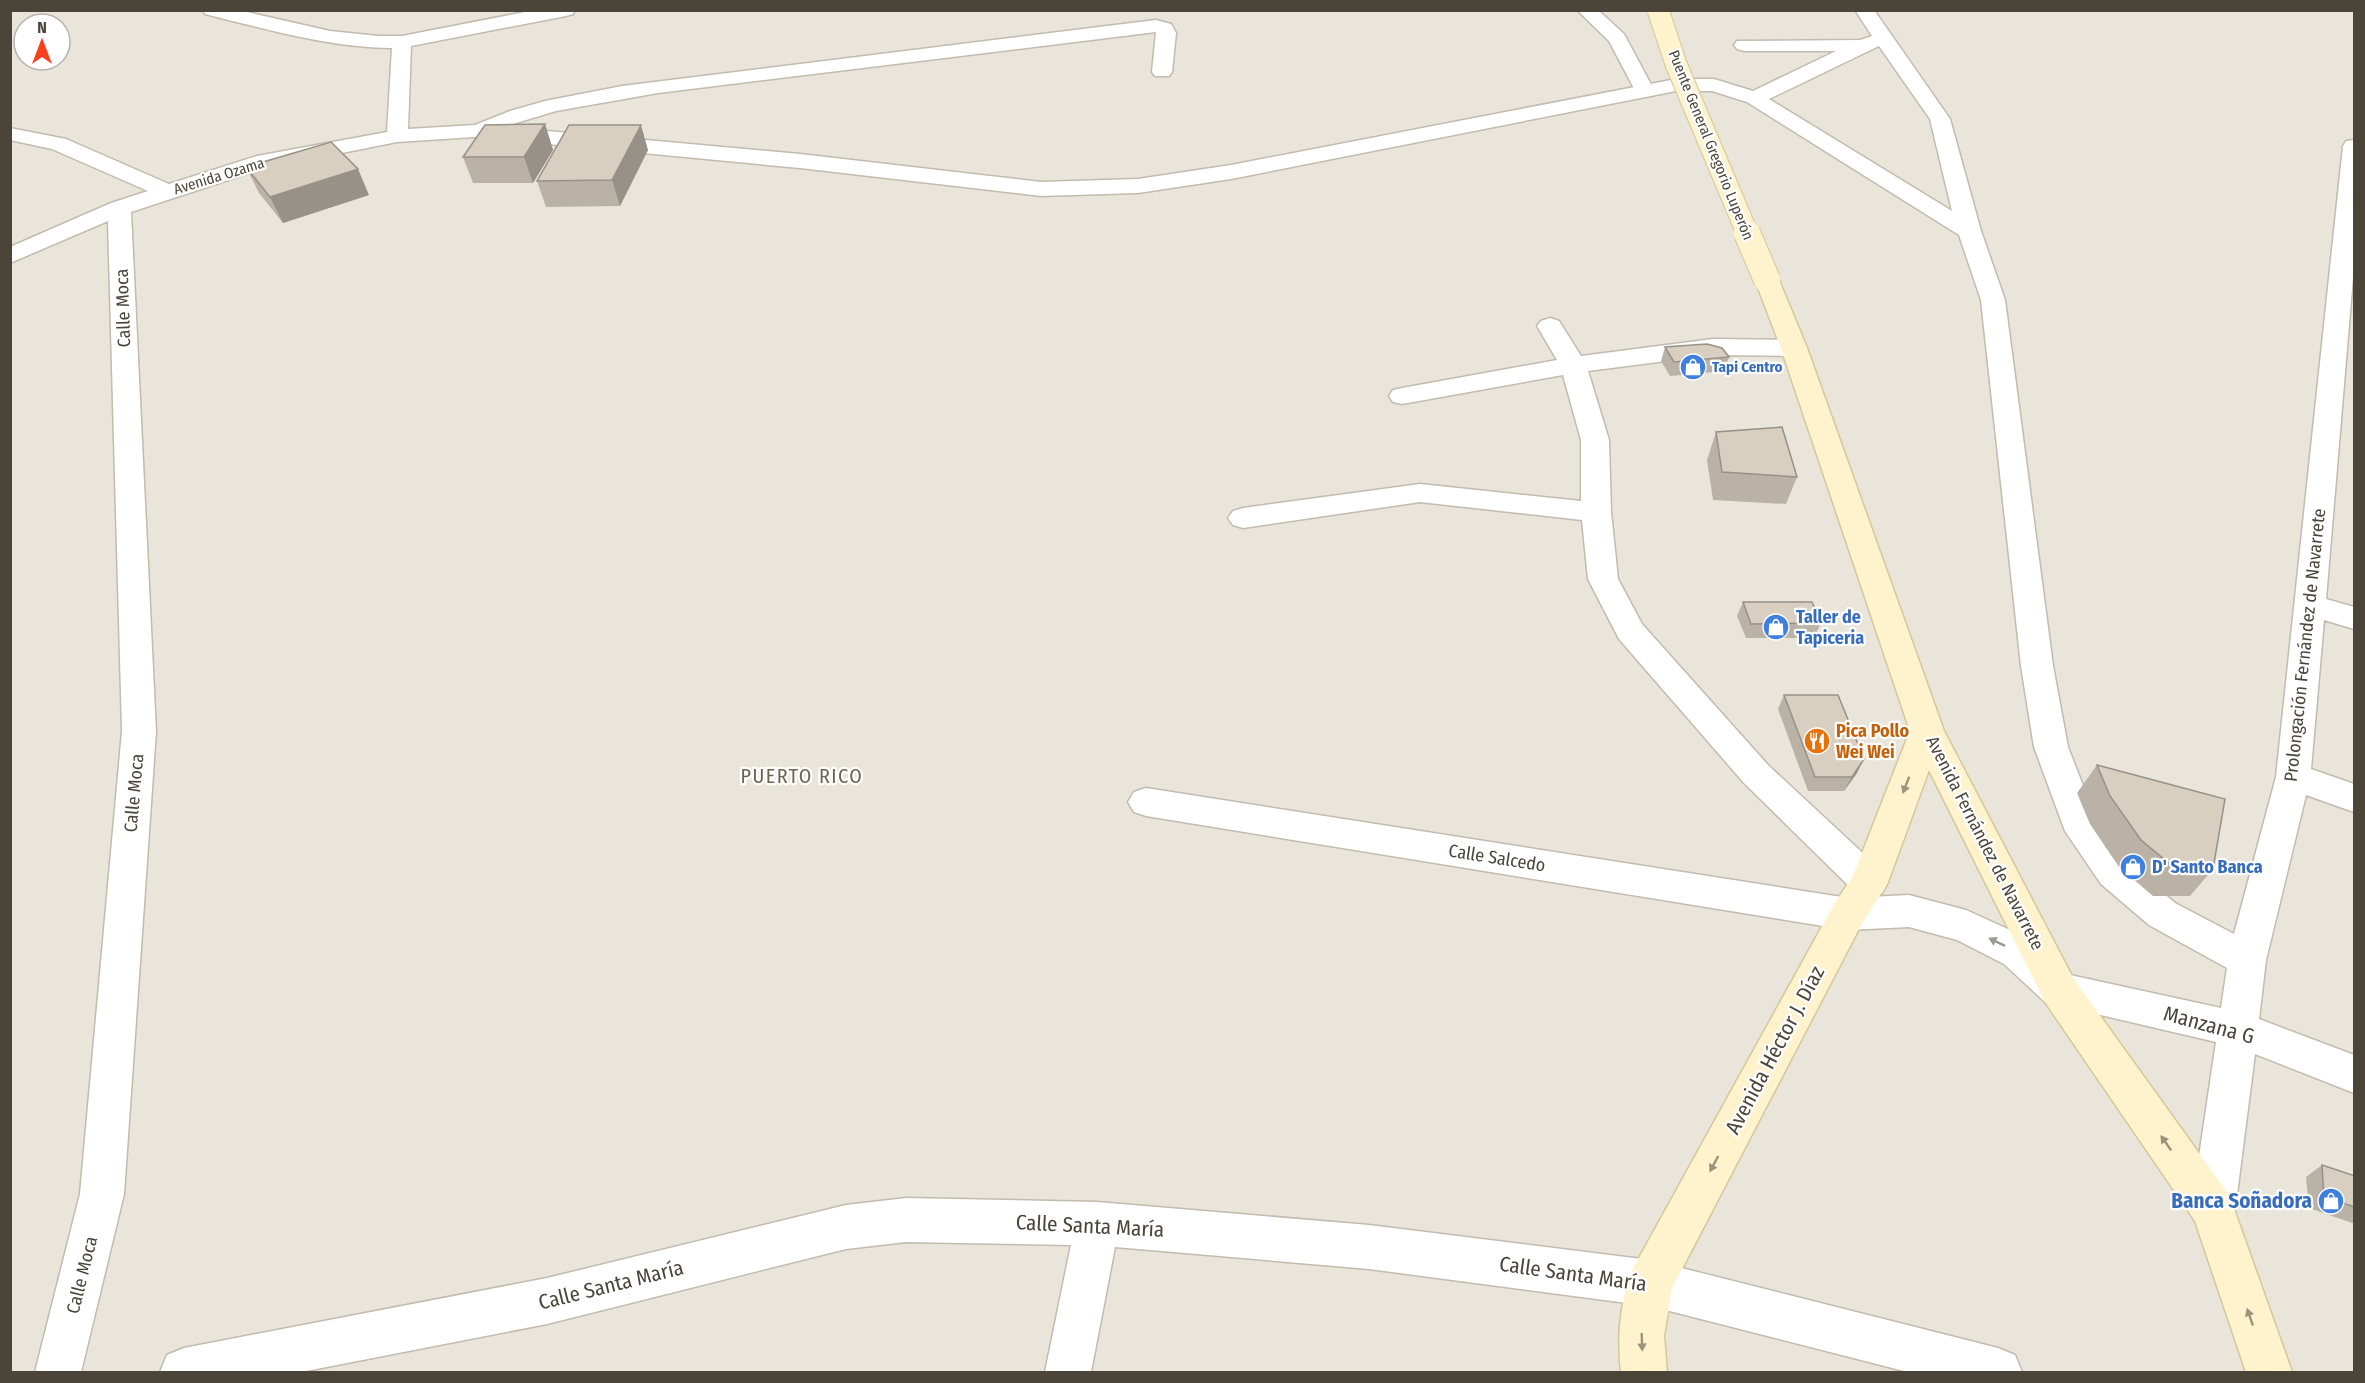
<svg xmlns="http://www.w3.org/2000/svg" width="2365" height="1383" viewBox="0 0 2365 1383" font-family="'Fira Sans Condensed',sans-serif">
<rect width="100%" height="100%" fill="#f6f3ec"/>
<!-- residential -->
<path fill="#eae5da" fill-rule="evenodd" d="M 10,11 L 2354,11 L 2354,1372 L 11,1372 ZM 24,24 L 60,24 L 60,60 L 24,60 Z"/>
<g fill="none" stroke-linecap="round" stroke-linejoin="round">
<defs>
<g id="lane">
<path d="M 1577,10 L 1598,10 L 1624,34 L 1654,90 L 1651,94 L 1637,94 L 1609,41 Z"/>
<path d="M 1550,318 L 1559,321 L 1581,356 L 1713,339 L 1794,340 L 1803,343 L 1807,348 L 1803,353 L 1794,356 L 1713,355 L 1588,371 L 1609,440 L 1611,512 L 1618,579 L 1642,624 L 1768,765 L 1882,871 L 1888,882 L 1882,893 L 1869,897 L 1856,893 L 1744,783 L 1619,639 L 1588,579 L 1582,520 L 1420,502 L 1243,528 L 1233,525 L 1228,518 L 1233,511 L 1243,508 L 1420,484 L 1581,501 L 1581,440 L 1563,375 L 1402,404 L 1393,402 L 1389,396 L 1393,390 L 1402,388 L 1557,360 L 1537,326 L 1541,321 Z"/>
</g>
<g id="street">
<path d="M 203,10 L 238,10 L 330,31 L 378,36 L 402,36 L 535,10 L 575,10 L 573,14 L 566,16 L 411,46 L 408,129 L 475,125 L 510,111 L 545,101 L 622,86 L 1107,26 L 1156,20 L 1171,24 L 1176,33 L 1172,72 L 1169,76 L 1155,76 L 1152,72 L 1156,32 L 658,93 L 556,111 L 503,127 L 800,154 L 1041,182 L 1138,179 L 1231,165 L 1676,79 L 1714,79 L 1753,91 L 1836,51 L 1744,51 L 1737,49 L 1734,45 L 1737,41 L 1860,40 L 1872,36 L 1855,10 L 1874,10 L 1950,119 L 1981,231 L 2005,300 L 2053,666 L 2068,747 L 2098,824 L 2127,862 L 2175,903 L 2234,934 L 2276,777 L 2343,146 L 2346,141 L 2354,140 L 2354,265 L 2326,599 L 2354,607 L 2354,629 L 2324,620 L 2311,769 L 2354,784 L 2354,812 L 2306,795 L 2266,960 L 2259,1019 L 2354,1055 L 2354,1093 L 2255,1054 L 2235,1210 L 2229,1225 L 2213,1231 L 2197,1225 L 2191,1210 L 2216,1042 L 2045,1002 L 2004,964 L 1957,940 L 1909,927 L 1848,930 L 1146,816 L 1134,812 L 1128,802 L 1134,792 L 1146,788 L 1848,898 L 1909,895 L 1966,910 L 2032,940 L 2070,975 L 2221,1008 L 2227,968 L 2149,925 L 2101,884 L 2065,831 L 2034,747 L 2021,666 L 1981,300 L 1959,235 L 1747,102 L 1712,91 L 1676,91 L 1231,179 L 1138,193 L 1041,196 L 800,168 L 474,137 L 397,142 L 262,169 L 131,212 L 156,731 L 124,1194 L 81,1372 L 35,1372 L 80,1194 L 122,731 L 108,221 L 10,263 L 10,247 L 111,203 L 148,191 L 52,149 L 10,140 L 10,128 L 66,139 L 169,184 L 257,156 L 387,132 L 392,48 C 329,48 266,29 205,14 ZM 1879,46 L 1930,119 L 1952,211 L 1769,99 Z"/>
<path d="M 906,1198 L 1097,1202 L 1369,1225 L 1650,1260 L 1998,1348 L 2015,1355 L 2022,1372 L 1908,1372 L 1650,1306 L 1369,1269 L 1115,1247 L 1091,1372 L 1045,1372 L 1071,1245 L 906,1242 L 846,1249 L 547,1324 L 301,1372 L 160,1372 L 167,1355 L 184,1348 L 547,1278 L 846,1205 Z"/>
</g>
<path id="secondary" d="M 1767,273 L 1776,275 L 1779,280 L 1807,348 L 1944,731 L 2073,978 L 2229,1195 L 2292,1372 L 2246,1372 L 2195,1221 L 2045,1002 L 1929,770 L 1888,882 L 1861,925 L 1672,1288 L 1664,1336 L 1667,1372 L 1621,1372 C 1617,1337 1620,1300 1634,1267 L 1835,903 L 1853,876 L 1910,731 L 1781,348 L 1755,280 L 1758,275 Z"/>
</defs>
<!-- lane casing -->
<use href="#lane" stroke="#c2bbae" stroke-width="3"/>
<!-- street casing -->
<use href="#street" stroke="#c2bbae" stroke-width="3"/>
<!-- secondary casing -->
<use href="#secondary" stroke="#d6c79b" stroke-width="3"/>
<!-- lane -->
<use href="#lane" fill="#fff" fill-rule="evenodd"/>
<!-- street -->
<use href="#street" fill="#fff" fill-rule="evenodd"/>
<!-- secondary -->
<use href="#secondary" fill="#fff3cd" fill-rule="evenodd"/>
<defs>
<path id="secondary-bridge-far1" d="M 1658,10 L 1676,64 L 1748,235"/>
<path id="secondary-bridge" d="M 1747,233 L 1767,280"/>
</defs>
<!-- secondary-bridge-far1 casing -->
<use href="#secondary-bridge-far1" stroke="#d6c79b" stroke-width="23" stroke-linecap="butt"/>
<!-- secondary-bridge casing -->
<use href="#secondary-bridge" stroke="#d6c79b" stroke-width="28" stroke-linecap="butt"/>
<!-- secondary-bridge-far1 -->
<use href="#secondary-bridge-far1" stroke="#fff3cd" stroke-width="21"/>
<!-- secondary-bridge -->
<use href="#secondary-bridge" stroke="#fff3cd" stroke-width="26"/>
</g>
<!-- wall -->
<g fill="#bab2a6">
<path d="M 545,124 L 553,150 L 533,183 L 473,183 L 463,157 Z"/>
<path d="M 648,150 L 620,206 L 546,207 L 537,181 Z"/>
<path d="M 246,167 L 369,195 L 283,223 L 259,193 Z"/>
<path d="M 1665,347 L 1729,357 L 1724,371 L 1670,376 L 1661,361 Z"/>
<path d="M 1716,432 L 1797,477 L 1786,504 L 1713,500 L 1707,460 Z"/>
<path d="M 1743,602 L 1821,623 L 1814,638 L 1746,638 L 1737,616 Z"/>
<path d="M 1784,695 L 1857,773 L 1844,791 L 1808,791 L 1778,709 Z"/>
<path d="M 2097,765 L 2213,869 L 2190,896 L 2153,896 L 2119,867 L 2090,824 L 2077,793 Z"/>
<path d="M 2322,1165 L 2355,1176 L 2355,1224 L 2309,1208 L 2306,1177 Z"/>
</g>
<!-- shaded-wall -->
<g fill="#979187">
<path d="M 545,124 L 553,150 L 533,183 L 524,157 Z"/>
<path d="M 641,125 L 648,150 L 620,206 L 612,180 Z"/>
<path d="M 358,169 L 369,195 L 283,223 L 270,197 Z"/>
<path d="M 1864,759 L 1857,773 L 1844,791 L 1852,777 Z"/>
</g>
<!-- building -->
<g fill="#d8cfc1" stroke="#979187" stroke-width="1.5">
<path d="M 545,124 L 524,157 L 463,157 L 485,125 Z"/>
<path d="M 569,125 L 641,125 L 612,180 L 537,181 Z"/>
<path d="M 331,142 L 358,169 L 270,197 L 246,167 Z"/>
<path d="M 1707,344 L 1722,348 L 1729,357 L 1674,362 L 1665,347 Z"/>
<path d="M 1782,427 L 1797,477 L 1722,472 L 1716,432 Z"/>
<path d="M 1743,602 L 1812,602 L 1821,623 L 1751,624 Z"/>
<path d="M 1784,695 L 1838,695 L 1864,759 L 1852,777 L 1815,777 Z"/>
<path d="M 2097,765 L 2225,799 L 2213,869 L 2176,869 L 2141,840 L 2110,796 Z"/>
<path d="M 2322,1165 L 2355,1176 L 2355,1207 L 2324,1197 Z"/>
</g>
<!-- one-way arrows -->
<defs><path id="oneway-solid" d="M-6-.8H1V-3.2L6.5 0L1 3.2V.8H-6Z" transform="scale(1.5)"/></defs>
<g fill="#9c937c">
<use href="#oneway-solid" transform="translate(1906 785) rotate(111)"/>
<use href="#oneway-solid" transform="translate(2166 1143) rotate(-125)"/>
<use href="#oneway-solid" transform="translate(1714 1164) rotate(118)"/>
<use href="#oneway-solid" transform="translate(2250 1317) rotate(-109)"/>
<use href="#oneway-solid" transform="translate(1642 1342) rotate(88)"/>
</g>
<use fill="#9c9892" href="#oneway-solid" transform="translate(1997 942) rotate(-154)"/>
<!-- icons -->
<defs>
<symbol id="shop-disc" viewBox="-11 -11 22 22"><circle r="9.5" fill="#3f7fe0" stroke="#fff"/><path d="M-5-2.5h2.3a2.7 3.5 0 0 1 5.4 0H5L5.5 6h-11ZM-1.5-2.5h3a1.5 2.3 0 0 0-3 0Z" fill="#fff"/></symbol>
<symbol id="restaurant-disc" viewBox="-11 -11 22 22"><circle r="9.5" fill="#e8710a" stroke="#fff"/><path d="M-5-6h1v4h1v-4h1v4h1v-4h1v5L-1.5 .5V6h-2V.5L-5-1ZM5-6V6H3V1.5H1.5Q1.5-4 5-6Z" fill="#fff"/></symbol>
</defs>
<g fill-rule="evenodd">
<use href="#shop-disc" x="1678" y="352" width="30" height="30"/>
<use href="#shop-disc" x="1761" y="612" width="30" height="30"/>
<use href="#restaurant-disc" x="1802" y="726" width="30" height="30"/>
<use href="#shop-disc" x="2118" y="852" width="30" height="30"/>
<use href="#shop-disc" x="2316" y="1186" width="30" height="30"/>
</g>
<g text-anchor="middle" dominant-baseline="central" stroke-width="4.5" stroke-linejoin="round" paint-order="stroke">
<!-- far-street labels -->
<g font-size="15" fill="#4b4439" stroke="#fff">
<text transform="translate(1711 145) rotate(68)">Puente General Gregorio Luperón</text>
<text transform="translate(219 176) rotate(-17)">Avenida Ozama</text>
</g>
<!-- far-shop labels -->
<g font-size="15" font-weight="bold" fill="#366cbe" stroke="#fff" text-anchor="start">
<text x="1712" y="367">Tapi Centro</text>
</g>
<!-- street labels -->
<g font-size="18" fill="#4b4439" stroke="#fff">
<text transform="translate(123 308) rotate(-92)">Calle Moca</text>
<text transform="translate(2305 645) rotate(-84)">Prolongación Fernández de Navarrete</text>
<text transform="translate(134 793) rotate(-85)">Calle Moca</text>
<text transform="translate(1985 843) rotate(63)">Avenida Fernández de Navarrete</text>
<text transform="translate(1497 858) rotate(9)">Calle Salcedo</text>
<text transform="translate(82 1275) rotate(-76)">Calle Moca</text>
</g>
<!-- shop labels -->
<g font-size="18" font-weight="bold" fill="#366cbe" stroke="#fff" text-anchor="start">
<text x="1796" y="617">Taller de<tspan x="1796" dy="21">Tapiceria</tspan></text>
<text x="2152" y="867">D' Santo Banca</text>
</g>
<!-- food labels -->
<g font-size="18" font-weight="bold" fill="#c56008" stroke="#fff" text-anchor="start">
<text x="1836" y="731">Pica Pollo<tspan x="1836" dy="21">Wei Wei</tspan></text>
</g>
<!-- neighbourhood labels -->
<g font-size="20" letter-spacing="1.5" fill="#6e6250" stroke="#fff">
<text x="802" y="776">PUERTO RICO</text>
</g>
<!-- near-street labels -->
<g font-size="21" fill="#4b4439" stroke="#fff">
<text transform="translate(2209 1025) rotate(15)">Manzana G</text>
<text transform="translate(1775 1050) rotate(-62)">Avenida Héctor J. Díaz</text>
<text transform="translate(1090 1226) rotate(3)">Calle Santa María</text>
<text transform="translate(1573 1274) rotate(8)">Calle Santa María</text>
<text transform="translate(611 1285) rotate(-14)">Calle Santa María</text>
</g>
<!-- near-shop labels -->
<g font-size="21" font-weight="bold" fill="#366cbe" stroke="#fff" text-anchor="end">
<text x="2312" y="1201">Banca Soñadora</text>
</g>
</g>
<!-- border -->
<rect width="2365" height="1383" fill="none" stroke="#4b4439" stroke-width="24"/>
<!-- north arrow -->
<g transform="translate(42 42)"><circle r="28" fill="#ffffff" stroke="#b7b4b0" stroke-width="1.5"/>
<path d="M0-4.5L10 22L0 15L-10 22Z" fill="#fc3f1d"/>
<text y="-9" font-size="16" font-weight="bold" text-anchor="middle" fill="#4b4439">N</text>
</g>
</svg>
